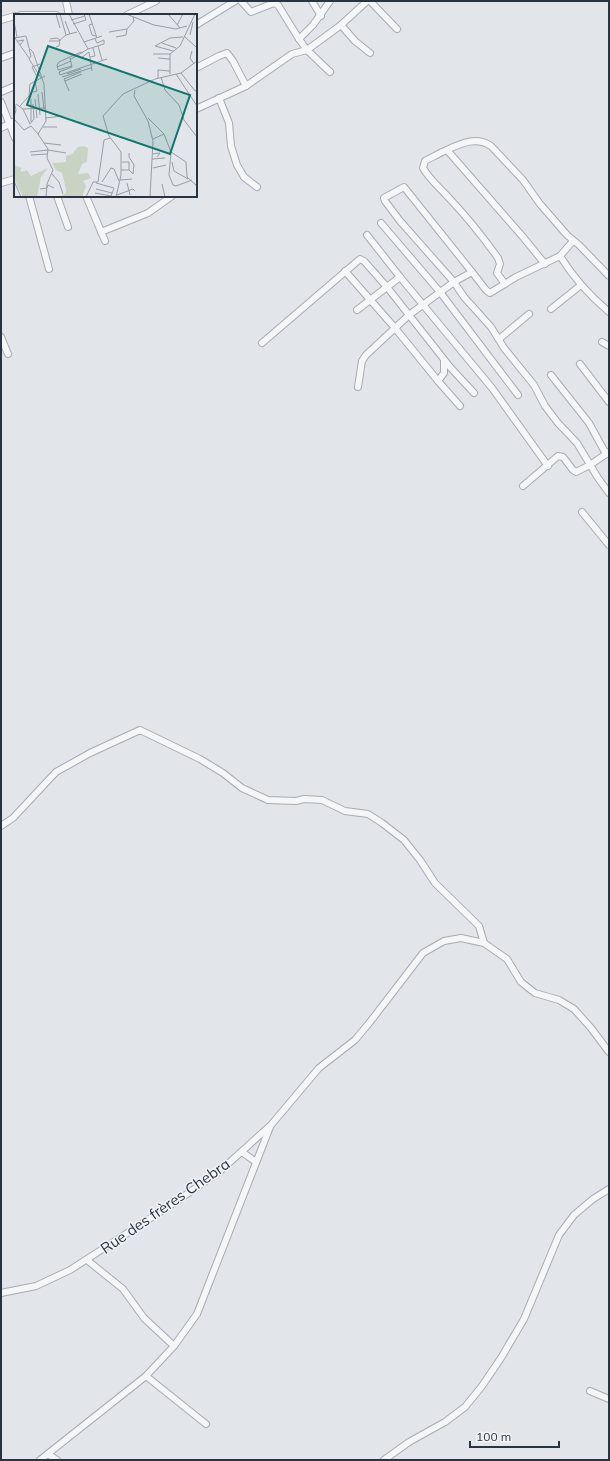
<svg xmlns="http://www.w3.org/2000/svg" width="610" height="1461" viewBox="0 0 610 1461" font-family="Mulish,sans-serif">
<rect width="100%" height="100%" fill="#e2e5ea"/>
<g fill="none" stroke-linecap="round" stroke-linejoin="round">
<defs>
<g id="minor">
<path d="M 66,1 L 69,15"/>
<path d="M 241,1 L 251,12 L 274,3 L 278,5 L 299,39 L 307,50 L 330,72"/>
<path d="M 312,1 L 321,16"/>
<path d="M 370,1 L 397,29"/>
<path d="M 21,15 L 56,15"/>
<path d="M 127,15 L 156,1"/>
<path d="M 1,20 L 15,16"/>
<path d="M 196,25 L 235,1"/>
<path d="M 341,25 L 355,41 L 370,53"/>
<path d="M 299,39 L 313,25 L 330,1"/>
<path d="M 1,58 L 15,53"/>
<path d="M 196,68 L 219,56 L 227,53 L 233,61 L 246,86"/>
<path d="M 1,92 L 15,86"/>
<path d="M 219,98 L 229,123 L 231,146 L 237,165 L 244,177 L 257,187"/>
<path d="M 1,102 L 15,138"/>
<path d="M 196,109 L 246,86 L 292,54 L 307,50 L 341,25 L 367,1"/>
<path d="M 1,128 L 15,121"/>
<path d="M 447,150 L 523,237 L 545,264"/>
<path d="M 1,183 L 15,179"/>
<path d="M 29,196 L 49,269"/>
<path d="M 57,196 L 68,227"/>
<path d="M 86,196 L 105,241"/>
<path d="M 381,223 L 440,292 L 518,395"/>
<path d="M 101,232 L 148,213 L 172,196"/>
<path d="M 367,235 L 400,277 L 492,388 L 548,466"/>
<path d="M 573,241 L 560,256 L 516,277 L 490,293 L 486,290 L 472,272 L 404,187 L 384,198 L 385,201 L 400,221 L 454,282 L 464,297 L 491,327 L 504,348 L 534,385 L 545,406 L 558,423 L 577,443 L 598,478 L 609,493"/>
<path d="M 560,256 C 573,277 590,296 609,312"/>
<path d="M 345,271 L 395,328 L 438,381 L 460,406"/>
<path d="M 505,284 L 497,273 L 500,264 L 498,258 C 483,237 467,217 449,198 C 440,188 430,180 423,168 L 425,161 C 430,158 437,155 442,152 C 458,145 475,135 491,146 L 523,180 L 540,204 L 567,235 L 579,245 L 609,276"/>
<path d="M 551,309 L 581,285"/>
<path d="M 357,310 L 400,277"/>
<path d="M 1,337 L 8,354"/>
<path d="M 499,339 L 529,314"/>
<path d="M 602,342 L 609,346"/>
<path d="M 262,343 L 360,259 L 364,261 L 387,287 L 450,367 L 474,393"/>
<path d="M 580,364 L 609,402"/>
<path d="M 551,375 L 589,423 L 606,454"/>
<path d="M 438,381 L 444,373 L 444,361"/>
<path d="M 358,387 L 362,361 L 366,355 L 409,315 L 454,282 L 472,272"/>
<path d="M 523,486 L 558,456 L 563,457 L 573,470 L 576,472 L 590,465 L 609,452"/>
<path d="M 582,512 L 609,545"/>
<path d="M 1,826 L 13,818 L 56,772 L 90,753 L 140,730 L 200,759 L 223,773 L 242,788 L 268,800 L 296,801 L 304,799 L 322,800 L 345,811 L 368,814 L 382,823 L 404,840 L 420,860 L 435,883 L 479,926 L 484,943 L 507,959 L 521,982 L 535,993 L 559,1000 L 574,1009 L 591,1028 L 609,1052"/>
<path d="M 242,1152 L 256,1162"/>
<path d="M 87,1260 L 123,1289 L 144,1318 L 174,1346"/>
<path d="M 1,1293 L 36,1286 L 70,1270 L 177,1201 L 220,1171 L 271,1125 L 319,1068 L 355,1040 L 370,1022 L 423,953 L 444,941 L 461,938 L 484,943"/>
<path d="M 146,1376 L 206,1424"/>
<path d="M 590,1391 L 609,1399"/>
<path d="M 48,1454 L 57,1460"/>
<path d="M 40,1460 L 146,1376 L 174,1346 L 197,1314 L 270,1127"/>
<path d="M 384,1460 L 409,1442 L 445,1422 L 465,1407 L 482,1386 L 501,1358 L 524,1319 L 559,1235 L 574,1215 L 593,1199 L 609,1189"/>
</g>
</defs>
<!-- minor casing -->
<use href="#minor" stroke="#a7acb4" stroke-width="8"/>
<!-- minor -->
<use href="#minor" stroke="#f4f6f8" stroke-width="6"/>
</g>
<g text-anchor="middle" dominant-baseline="central" stroke-width="3" stroke-linejoin="round" paint-order="stroke">
<!-- street labels -->
<g font-size="15" fill="#293442" stroke="#f1f4f7">
<text transform="translate(165 1206) rotate(-35)">Rue des frères Chebra</text>
</g>
</g>
<!-- overview -->
<g transform="translate(14 14)">
<rect width="183" height="183" fill="#e2e5ea"/>
<path d="M 70,132 L 74,134 L 73,148 L 68,150 L 64,160 L 74,159 L 77,164 L 69,167 L 72,172 L 68,183 L 46,183 L 52,179 L 52,175 L 48,159 L 42,156 L 38,149 L 52,148 L 52,142 L 58,140 L 64,133 ZM 0,151 L 8,154 L 6,156 L 8,158 L 13,156 L 17,162 L 34,154 L 27,163 L 23,183 L 9,183 L 0,164 Z" fill="#c8d4c3"/>
<path fill="none" stroke="#989ea7" stroke-width="1" d="M 42,0 L 46,14M 46,0 L 52,21 L 63,18M 55,0 L 74,35 L 57,45M 75,0 L 83,24M 112,0 L 140,11 L 162,15 L 173,12M 154,0 L 166,14M 57,6 L 71,2M 0,7 L 3,23M 51,7 L 56,20M 59,10 L 72,6 L 70,0M 78,10 L 75,11 L 78,21 L 82,22M 163,11 L 169,0M 95,18 L 113,15M 176,21 L 179,8M 170,22 L 183,34M 102,23 L 112,21 L 113,15 L 120,7 L 119,3M 0,24 L 12,22 L 15,34 L 19,38 L 30,70 L 32,107 L 24,120 L 17,112 L 10,116 L 0,105M 1,24 L 15,44M 36,25 L 43,24 L 46,26 L 45,32 L 42,33M 81,25 L 83,29 L 90,26M 4,27 L 10,26 L 6,31M 35,27 L 45,27 L 52,21M 70,28 L 88,22M 148,29 L 162,34M 84,32 L 88,46M 15,35 L 17,42 L 15,45 L 27,64M 74,35 L 90,30 L 90,26M 159,37 L 141,32 L 156,24 L 169,23M 178,37 L 176,44 L 180,50M 139,40 L 156,40M 76,43 L 81,42 L 79,34M 67,44 L 75,38 L 78,57M 144,44 L 156,45M 58,52 L 44,56 L 43,51 L 45,48 L 67,38 L 69,39M 43,53 L 57,47M 167,59 L 181,77 L 183,76M 53,60 L 67,55M 156,60 L 156,40 L 166,32 L 181,0M 162,60 L 183,92M 25,61 L 22,61 L 18,53 L 26,50M 46,61 L 93,45M 46,61 L 45,58 L 58,53 L 56,44M 48,63 L 77,54M 147,63 L 151,76 L 165,91 L 170,106 L 183,123M 144,64 L 144,56 L 156,57M 51,67 L 68,60M 121,76 L 120,82 L 134,107 L 139,127 L 136,183M 55,77 L 50,65 L 67,58M 19,78 L 23,77 L 21,68M 28,78 L 30,95M 24,80 L 26,101M 21,85 L 23,104M 0,87 L 2,96 L 0,103M 2,90 L 9,95 L 16,110M 6,92 L 15,82 L 16,70 L 31,62M 9,95 L 31,94M 31,104 L 48,102M 134,104 L 150,120 L 157,138 L 172,148 L 173,163 L 183,172M 17,108 L 17,85M 16,110 L 20,105 L 19,90M 29,113 L 43,113M 24,120 L 34,135 L 33,144 L 39,156 L 33,170 L 32,183M 139,125 L 150,120M 30,129 L 47,131M 16,138 L 34,136 L 52,139M 157,138 L 155,161 L 159,171 L 162,172 L 178,166M 138,140 L 146,139 L 143,143M 17,141 L 33,140M 138,145 L 151,144M 158,148 L 160,157 L 174,165M 139,154 L 152,151M 107,156 L 115,156 L 115,148 L 108,148M 115,156 L 119,160 L 120,151 L 115,143 L 115,139M 38,160 L 45,168 L 49,180M 106,166 L 118,165M 0,167 L 7,183M 88,168 L 97,154 L 100,155 L 105,167M 113,169 L 116,181M 148,170 L 151,183M 26,175 L 33,174 L 34,171 L 40,174M 82,175 L 98,179M 81,179 L 97,182 L 100,174 L 82,169M 103,181 L 119,175 L 121,177M 72,183 L 79,168 L 84,168 L 90,126 L 96,124M 102,183 L 107,161 L 107,138 L 95,122 L 89,102 L 109,80 L 141,65 L 167,59 L 183,47"/>
<path fill="#0f766e" fill-opacity="0.15" stroke="#0f766e" stroke-width="2" d="M 34,32 L 176,81 L 156,140 L 13,91 Z"/>
<rect width="183" height="183" fill="none" stroke="#293442" stroke-width="2"/>
</g>
<!-- border -->
<rect width="610" height="1461" fill="none" stroke="#293442" stroke-width="4"/>
<!-- scale -->
<path d="M470 1441v6h89v-6" fill="none" stroke="#293442" stroke-width="2"/>
<text x="476" y="1441" font-size="12" fill="#293442" stroke="#f1f4f7" stroke-width="3" paint-order="stroke">100 m</text>
</svg>
